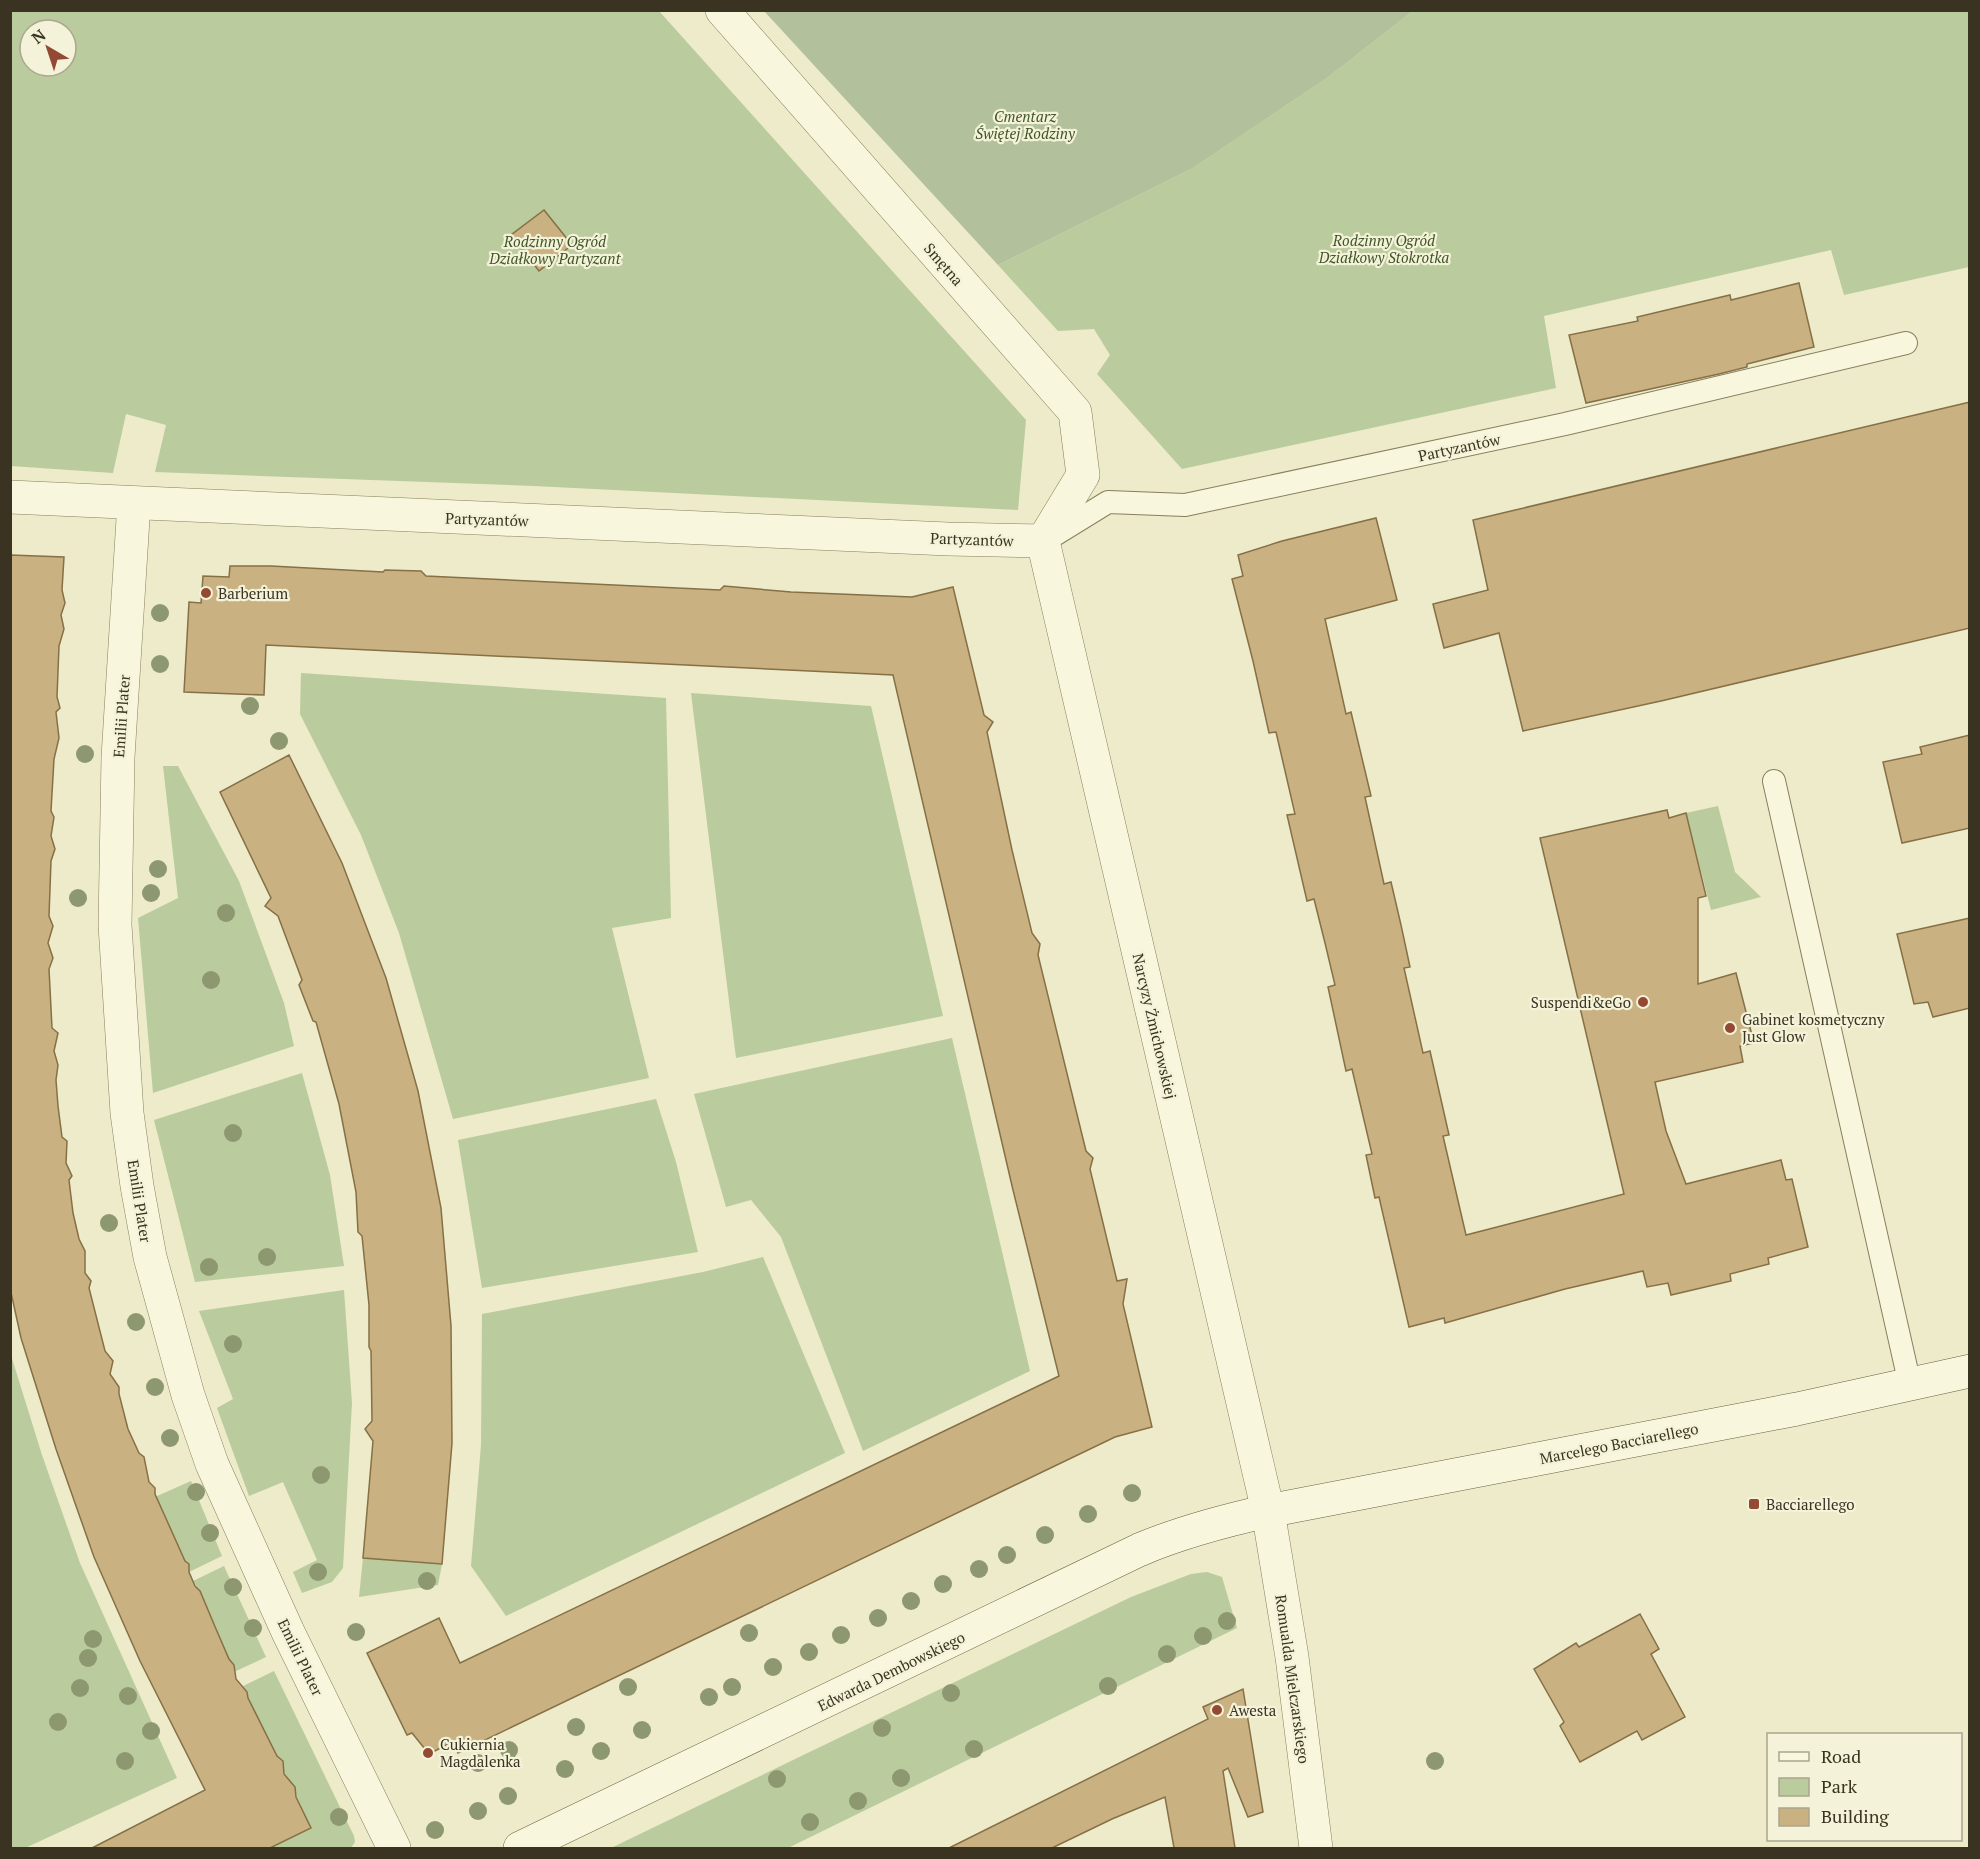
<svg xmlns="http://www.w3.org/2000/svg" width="1980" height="1859" viewBox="0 0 1980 1859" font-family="'PT Serif',serif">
<rect width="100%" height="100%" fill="#edebc9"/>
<!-- green -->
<g fill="#bacb9d" fill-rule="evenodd">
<path d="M 10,11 L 659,11 L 1026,420 L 1018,510 L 534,486 L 155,472 L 166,425 L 126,414 L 113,473 L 11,466 ZM 30,30 L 66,30 L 66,66 L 30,66 Z"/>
<path d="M 1413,11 L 1969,11 L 1969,267 L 1844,295 L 1831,250 L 1544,316 L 1556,388 L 1182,469 L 1097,374 L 1110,355 L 1094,329 L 1058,331 L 998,265 L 1193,168 L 1327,78 Z"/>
<path d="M 301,673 L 666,698 L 671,918 L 612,928 L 649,1078 L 453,1119 L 399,933 L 361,835 L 300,714 Z"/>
<path d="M 691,693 L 871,706 L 943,1016 L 736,1058 Z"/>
<path d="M 163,766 L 178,766 L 239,881 L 284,1003 L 294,1046 L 153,1093 L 138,918 L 178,898 Z"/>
<path d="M 1718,806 L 1735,872 L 1761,897 L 1711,910 L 1686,813 Z"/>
<path d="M 952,1038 L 1030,1371 L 863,1451 L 781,1237 L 751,1200 L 726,1207 L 694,1094 Z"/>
<path d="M 302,1073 L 330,1175 L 344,1266 L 195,1282 L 154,1120 Z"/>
<path d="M 656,1099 L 676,1162 L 698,1252 L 482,1288 L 458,1140 Z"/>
<path d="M 763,1257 L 845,1453 L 506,1616 L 471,1566 L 481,1445 L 482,1314 L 703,1272 Z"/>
<path d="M 344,1290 L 352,1403 L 343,1568 L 332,1582 L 302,1593 L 293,1572 L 317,1560 L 283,1482 L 249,1496 L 217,1408 L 233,1399 L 199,1311 Z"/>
<path d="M 10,1352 L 42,1455 L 80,1563 L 177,1778 L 25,1848 L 10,1848 Z"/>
<path d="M 191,1481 L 222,1556 L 189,1572 L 188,1563 L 183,1560 L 155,1497 Z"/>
<path d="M 363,1558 L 442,1564 L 438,1585 L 359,1597 Z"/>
<path d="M 224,1566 L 266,1657 L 234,1672 L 235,1666 L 228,1659 L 202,1600 L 200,1591 L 193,1581 Z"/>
<path d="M 1207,1572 L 1222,1577 L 1237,1628 L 788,1848 L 611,1848 L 1131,1597 L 1191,1574 Z"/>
<path d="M 274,1671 L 354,1836 L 355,1842 L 351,1848 L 270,1848 L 311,1828 L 295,1793 L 295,1787 L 289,1782 L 241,1687 Z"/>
</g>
<!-- cemetery -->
<path fill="#b3c09c" d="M 764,11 L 1413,11 L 1327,78 L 1193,168 L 998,265 Z"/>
<!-- building -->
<g fill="#c9b182" stroke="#867046" stroke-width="1.5">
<path d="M 544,210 L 572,245 L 539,271 L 511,235 Z"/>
<path d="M 1799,283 L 1814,347 L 1747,364 L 1747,367 L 1719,374 L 1586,403 L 1569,335 L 1638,321 L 1637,317 L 1730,295 L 1731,300 Z"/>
<path d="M 1970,402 L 1970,628 L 1661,701 L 1523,731 L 1499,633 L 1444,648 L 1433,604 L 1488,590 L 1473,520 Z"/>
<path d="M 1376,518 L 1397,600 L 1325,619 L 1346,714 L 1351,712 L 1371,796 L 1365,797 L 1384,884 L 1391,882 L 1401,925 L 1410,967 L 1404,968 L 1423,1053 L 1430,1051 L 1449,1135 L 1443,1136 L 1466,1235 L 1624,1194 L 1540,838 L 1667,810 L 1669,818 L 1686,813 L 1706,896 L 1698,898 L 1698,984 L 1736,973 L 1754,1043 L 1740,1046 L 1743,1062 L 1655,1082 L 1666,1131 L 1686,1184 L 1781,1160 L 1786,1180 L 1792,1179 L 1808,1247 L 1768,1258 L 1769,1264 L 1730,1274 L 1731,1281 L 1671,1295 L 1668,1283 L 1647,1287 L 1643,1271 L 1565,1289 L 1445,1323 L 1444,1318 L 1409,1327 L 1379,1197 L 1375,1198 L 1366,1155 L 1372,1154 L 1352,1069 L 1346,1071 L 1328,987 L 1335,985 L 1325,943 L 1314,899 L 1307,901 L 1287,815 L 1295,814 L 1276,732 L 1269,733 L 1253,661 L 1232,579 L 1243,576 L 1238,555 L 1282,541 Z"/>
<path d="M 10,555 L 64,557 L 62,590 L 65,603 L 61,615 L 64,629 L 59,646 L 57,697 L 60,708 L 56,712 L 59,738 L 54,759 L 51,811 L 54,817 L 51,836 L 55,849 L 51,861 L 49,916 L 53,926 L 48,943 L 53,958 L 49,969 L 52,1028 L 58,1033 L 54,1051 L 58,1065 L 56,1080 L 58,1106 L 62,1137 L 67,1141 L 66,1163 L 72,1176 L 69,1180 L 73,1213 L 79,1239 L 85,1251 L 85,1273 L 91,1281 L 89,1288 L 105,1351 L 113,1361 L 110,1374 L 119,1387 L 119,1394 L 128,1429 L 139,1453 L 144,1457 L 149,1482 L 155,1488 L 155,1494 L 185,1561 L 189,1564 L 189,1572 L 195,1586 L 200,1591 L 216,1629 L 229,1659 L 234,1665 L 236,1679 L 247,1692 L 248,1698 L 277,1756 L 283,1761 L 284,1774 L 295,1787 L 296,1797 L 311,1828 L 270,1848 L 92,1848 L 205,1790 L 140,1661 L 94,1557 L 56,1449 L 21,1338 L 10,1288 Z"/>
<path d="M 230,566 L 271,566 L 383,572 L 385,570 L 421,571 L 426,576 L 720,590 L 724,586 L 791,592 L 912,597 L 953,587 L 984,715 L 993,722 L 987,732 L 1012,850 L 1032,933 L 1040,944 L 1038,955 L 1086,1151 L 1093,1158 L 1090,1169 L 1117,1281 L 1127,1279 L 1123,1304 L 1152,1427 L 1115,1437 L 458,1753 L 452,1742 L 429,1754 L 412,1733 L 407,1735 L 367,1653 L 439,1618 L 460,1663 L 1059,1376 L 1013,1190 L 893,675 L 266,645 L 264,695 L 184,692 L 189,602 L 201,603 L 203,576 L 229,577 Z"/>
<path d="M 1970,735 L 1970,828 L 1902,843 L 1883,762 L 1922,754 L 1920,747 Z"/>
<path d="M 289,755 L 342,863 L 386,978 L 418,1091 L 441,1208 L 451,1326 L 452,1443 L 442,1564 L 363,1558 L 373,1441 L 365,1429 L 372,1421 L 371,1351 L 369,1347 L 369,1305 L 362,1236 L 358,1232 L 356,1192 L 339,1104 L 316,1022 L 313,1021 L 299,985 L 302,980 L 278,916 L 265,906 L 271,898 L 220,792 Z"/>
<path d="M 1970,918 L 1970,1008 L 1933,1017 L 1928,1002 L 1914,1004 L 1897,934 Z"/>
<path d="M 1640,1614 L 1659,1649 L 1651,1654 L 1685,1717 L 1642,1740 L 1637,1731 L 1580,1762 L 1560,1726 L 1564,1722 L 1534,1669 L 1576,1643 L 1579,1647 Z"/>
<path d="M 1243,1689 L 1263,1812 L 1248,1817 L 1228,1768 L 1223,1771 L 1235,1848 L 1174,1848 L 1165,1797 L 1112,1819 L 1052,1848 L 949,1848 L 1208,1719 L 1203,1707 Z"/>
</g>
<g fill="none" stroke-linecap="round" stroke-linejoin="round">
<defs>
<g id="lane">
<path d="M 1048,539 L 1108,502 L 1185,505 L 1565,424 L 1906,343"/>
<path d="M 1774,781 L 1910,1385"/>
</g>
<g id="street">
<path d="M 722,10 L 1075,412 L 1083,475 L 1043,541"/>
<path d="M 10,497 L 948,539 L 1043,541"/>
<path d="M 134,503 L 118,757 L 115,925 L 127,1113 L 137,1186 L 150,1257 L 188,1395 L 212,1464 L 288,1632 L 394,1848"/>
<path d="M 1043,541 L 1268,1511 L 1292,1657 L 1316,1848"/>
</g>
<path id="secondary" d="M 520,1848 L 1139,1550 C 1181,1532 1223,1521 1268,1511 L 1797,1409 L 1970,1371"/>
</defs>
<!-- lane casing -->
<use href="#lane" stroke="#887f5f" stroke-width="24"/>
<!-- street casing -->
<use href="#street" stroke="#887f5f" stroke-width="34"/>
<!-- secondary casing -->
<use href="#secondary" stroke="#6a6042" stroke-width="34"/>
<!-- lane -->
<use href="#lane" stroke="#f8f6dd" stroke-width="22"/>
<!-- street -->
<use href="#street" stroke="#f8f6dd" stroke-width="33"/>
<!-- secondary -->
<use href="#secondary" stroke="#f8f6dd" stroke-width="33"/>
</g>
<!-- trees -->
<g fill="#8d9871">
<circle cx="160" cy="613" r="9"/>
<circle cx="160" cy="664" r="9"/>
<circle cx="250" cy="706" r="9"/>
<circle cx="279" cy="741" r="9"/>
<circle cx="85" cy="754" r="9"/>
<circle cx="158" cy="869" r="9"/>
<circle cx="151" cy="893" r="9"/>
<circle cx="78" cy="898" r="9"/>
<circle cx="226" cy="913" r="9"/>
<circle cx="211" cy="980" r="9"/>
<circle cx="233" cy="1133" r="9"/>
<circle cx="109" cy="1223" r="9"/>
<circle cx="267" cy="1257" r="9"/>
<circle cx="209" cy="1267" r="9"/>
<circle cx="136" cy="1322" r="9"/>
<circle cx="233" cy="1344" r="9"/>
<circle cx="155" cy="1387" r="9"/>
<circle cx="170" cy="1438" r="9"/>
<circle cx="321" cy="1475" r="9"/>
<circle cx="196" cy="1492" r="9"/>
<circle cx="1132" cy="1493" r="9"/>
<circle cx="1088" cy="1514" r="9"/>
<circle cx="210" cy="1533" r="9"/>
<circle cx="1045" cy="1535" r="9"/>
<circle cx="1007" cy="1555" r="9"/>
<circle cx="979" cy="1569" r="9"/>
<circle cx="318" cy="1572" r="9"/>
<circle cx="427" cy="1581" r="9"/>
<circle cx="943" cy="1584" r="9"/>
<circle cx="233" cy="1587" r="9"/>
<circle cx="911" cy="1601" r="9"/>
<circle cx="878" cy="1618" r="9"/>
<circle cx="1227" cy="1621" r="9"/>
<circle cx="253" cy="1628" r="9"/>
<circle cx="356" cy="1632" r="9"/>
<circle cx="749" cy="1633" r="9"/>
<circle cx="841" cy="1635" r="9"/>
<circle cx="1203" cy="1636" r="9"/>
<circle cx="93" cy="1639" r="9"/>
<circle cx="809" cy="1652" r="9"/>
<circle cx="1167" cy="1654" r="9"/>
<circle cx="88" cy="1658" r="9"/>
<circle cx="773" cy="1667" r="9"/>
<circle cx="1108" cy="1686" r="9"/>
<circle cx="628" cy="1687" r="9"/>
<circle cx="732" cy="1687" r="9"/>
<circle cx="80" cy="1688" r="9"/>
<circle cx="951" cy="1693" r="9"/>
<circle cx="128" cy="1696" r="9"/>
<circle cx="709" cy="1697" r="9"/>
<circle cx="58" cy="1722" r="9"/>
<circle cx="576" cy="1727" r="9"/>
<circle cx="882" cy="1728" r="9"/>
<circle cx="642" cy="1730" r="9"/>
<circle cx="151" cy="1731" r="9"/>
<circle cx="974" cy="1749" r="9"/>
<circle cx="509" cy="1750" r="9"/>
<circle cx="601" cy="1751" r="9"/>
<circle cx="125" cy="1761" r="9"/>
<circle cx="1435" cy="1761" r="9"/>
<circle cx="478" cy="1763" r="9"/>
<circle cx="565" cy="1769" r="9"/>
<circle cx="901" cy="1778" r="9"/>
<circle cx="777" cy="1779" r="9"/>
<circle cx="508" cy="1796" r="9"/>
<circle cx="858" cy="1801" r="9"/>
<circle cx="478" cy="1811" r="9"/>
<circle cx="339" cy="1817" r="9"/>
<circle cx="810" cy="1822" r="9"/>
<circle cx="435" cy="1830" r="9"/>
</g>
<!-- markers -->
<g fill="#944a32" stroke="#f4f3d9" stroke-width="2">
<circle cx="206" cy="593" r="6"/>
<circle cx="1643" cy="1002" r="6"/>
<circle cx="1730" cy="1028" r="6"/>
<rect x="1748" y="1498" width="12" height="12" rx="3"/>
<circle cx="1217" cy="1710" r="6"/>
<circle cx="428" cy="1753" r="6"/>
</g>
<g text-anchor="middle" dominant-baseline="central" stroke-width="4.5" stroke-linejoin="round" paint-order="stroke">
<!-- park labels -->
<g font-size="15" font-style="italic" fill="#3f5529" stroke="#f4f3d9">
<text x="1025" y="116">Cmentarz<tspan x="1025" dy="17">Świętej Rodziny</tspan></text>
<text x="1384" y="240">Rodzinny Ogród<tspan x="1384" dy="17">Działkowy Stokrotka</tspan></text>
<text x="555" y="241">Rodzinny Ogród<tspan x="555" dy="17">Działkowy Partyzant</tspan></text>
</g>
<!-- street labels -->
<g font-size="15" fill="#3a3321" stroke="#f4f3d9">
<text transform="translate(944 264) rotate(49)">Smętna</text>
<text transform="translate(1459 447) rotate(-12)">Partyzantów</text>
<text transform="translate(487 519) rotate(2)">Partyzantów</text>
<text transform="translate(972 539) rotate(2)">Partyzantów</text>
<text transform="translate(121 716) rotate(-86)">Emilii Plater</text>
<text transform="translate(1155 1026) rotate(77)">Narcyzy Żmichowskiej</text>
<text transform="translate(140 1201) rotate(81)">Emilii Plater</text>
<text transform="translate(1619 1443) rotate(-11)">Marcelego Bacciarellego</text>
<text transform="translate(301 1657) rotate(64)">Emilii Plater</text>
<text transform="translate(891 1671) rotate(-26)">Edwarda Dembowskiego</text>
<text transform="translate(1293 1679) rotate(82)">Romualda Mielczarskiego</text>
</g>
<!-- poi labels -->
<g font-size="15" fill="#3a3321" stroke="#f4f3d9" text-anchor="start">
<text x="218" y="593">Barberium</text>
<text x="1631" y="1002" text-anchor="end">Suspendi&amp;eGo</text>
<text x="1742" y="1019">Gabinet kosmetyczny<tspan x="1742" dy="17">Just Glow</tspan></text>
<text x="1766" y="1504">Bacciarellego</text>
<text x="1229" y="1710">Awesta</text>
<text x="440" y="1744">Cukiernia<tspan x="440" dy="17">Magdalenka</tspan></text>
</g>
</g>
<!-- border -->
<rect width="1980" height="1859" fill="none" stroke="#3a3321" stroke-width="24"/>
<!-- legend -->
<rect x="1767" y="1733" width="195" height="108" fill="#f4f3d9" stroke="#aaa68f" stroke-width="1.5"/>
<rect x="1779" y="1752" width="30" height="9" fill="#f8f6dd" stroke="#aaa68f" stroke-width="1.5"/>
<text x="1821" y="1763" font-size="18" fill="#3a3321">Road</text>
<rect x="1779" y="1778" width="30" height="18" fill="#bacb9d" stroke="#aaa68f" stroke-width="1.5"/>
<text x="1821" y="1793" font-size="18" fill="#3a3321">Park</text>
<rect x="1779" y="1808" width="30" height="18" fill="#c9b182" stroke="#aaa68f" stroke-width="1.5"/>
<text x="1821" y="1823" font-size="18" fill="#3a3321">Building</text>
<!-- north arrow -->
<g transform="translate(48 48) rotate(321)"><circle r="28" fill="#f4f3d9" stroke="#aaa68f" stroke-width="1.5"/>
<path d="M0-4.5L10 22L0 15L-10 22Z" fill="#944a32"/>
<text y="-9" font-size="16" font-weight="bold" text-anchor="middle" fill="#3a3321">N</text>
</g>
</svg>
